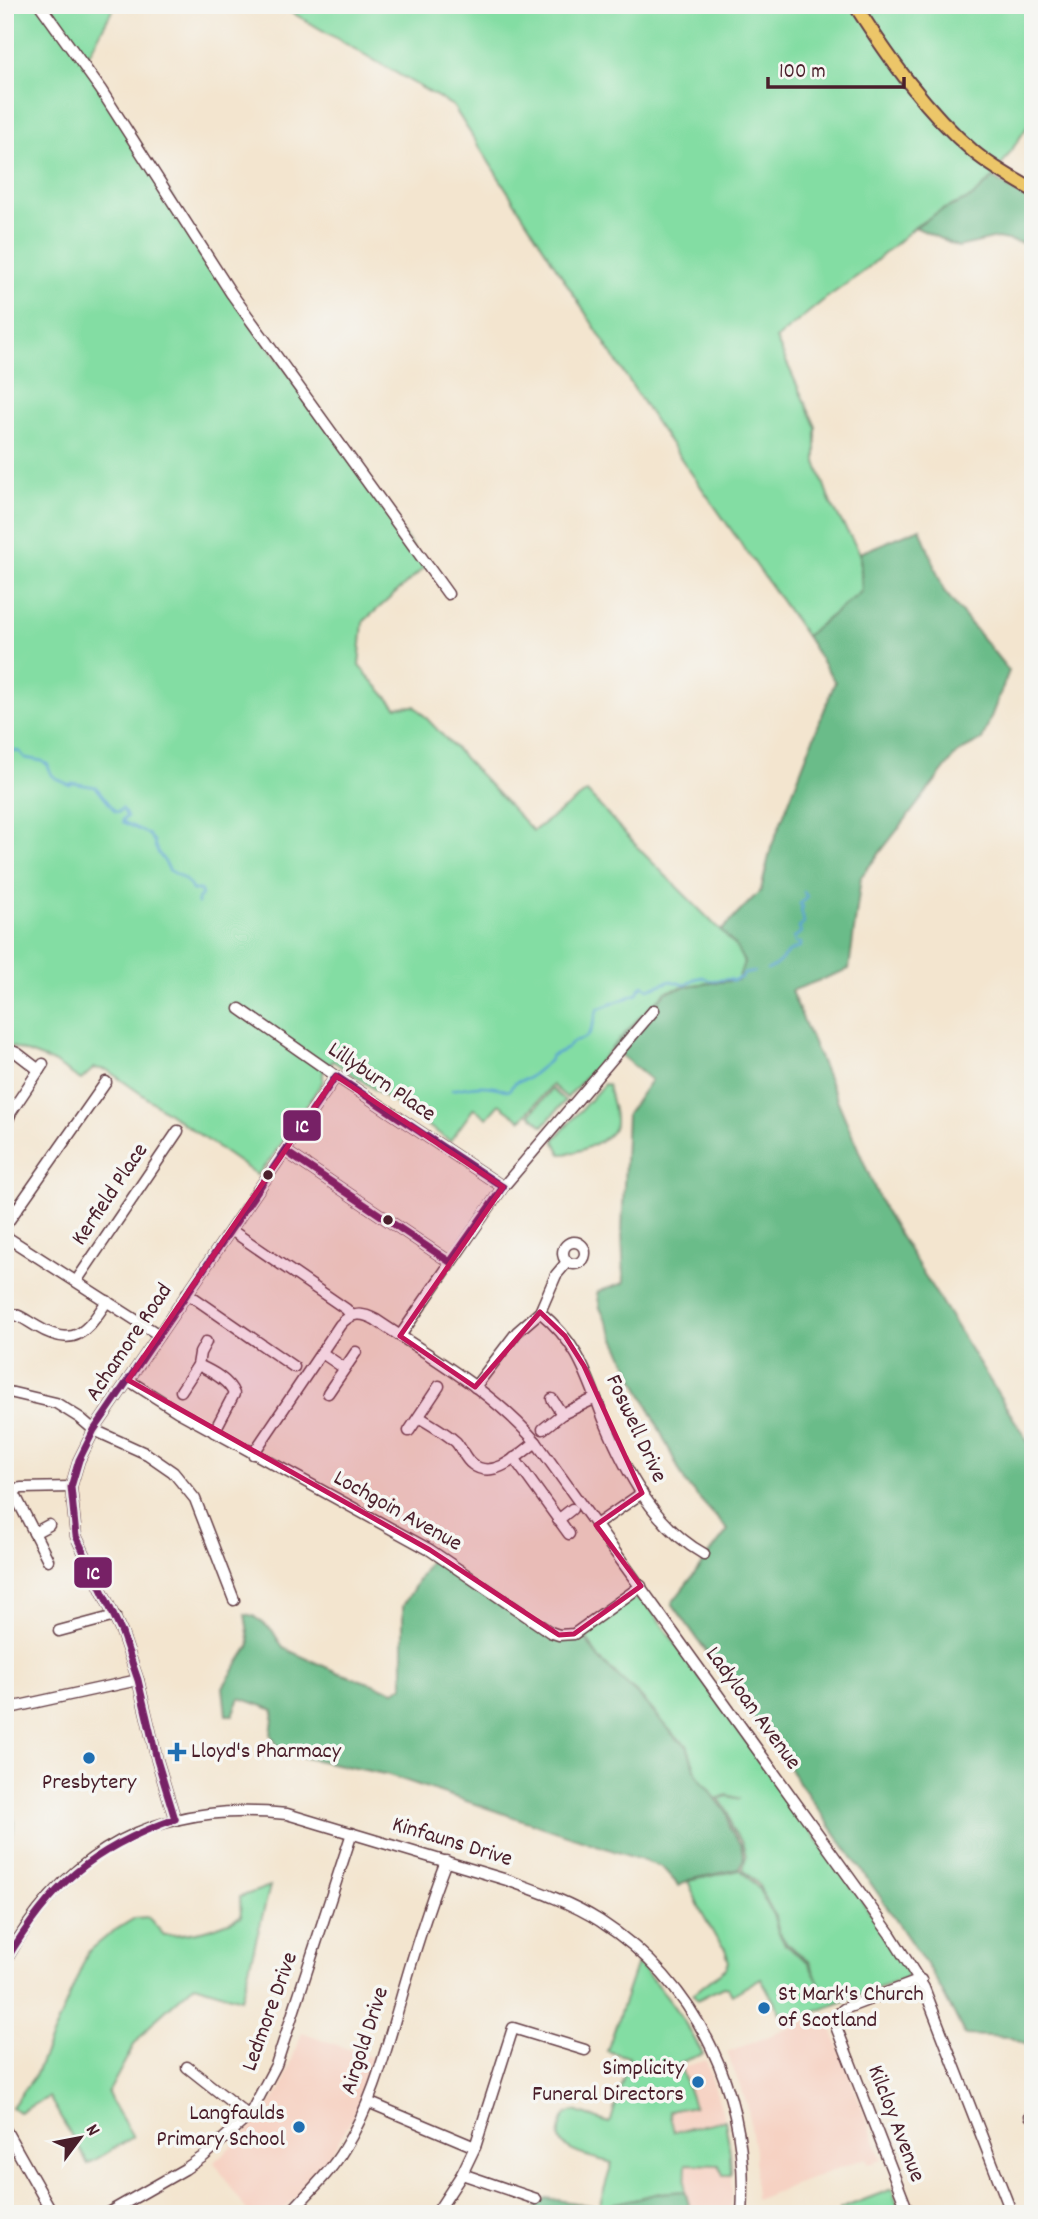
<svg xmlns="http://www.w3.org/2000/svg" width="1038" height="2219" viewBox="0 0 1038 2219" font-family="Dekko,sans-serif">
<rect width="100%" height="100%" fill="#f6f6f2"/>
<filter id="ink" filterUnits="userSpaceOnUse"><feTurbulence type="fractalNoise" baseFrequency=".0143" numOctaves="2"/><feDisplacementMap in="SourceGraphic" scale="14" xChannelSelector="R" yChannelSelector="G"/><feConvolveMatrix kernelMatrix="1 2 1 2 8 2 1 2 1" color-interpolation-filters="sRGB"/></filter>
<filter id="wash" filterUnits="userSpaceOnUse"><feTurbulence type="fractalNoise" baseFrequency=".00686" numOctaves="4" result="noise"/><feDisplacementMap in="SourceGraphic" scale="28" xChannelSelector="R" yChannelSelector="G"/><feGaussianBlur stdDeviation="1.57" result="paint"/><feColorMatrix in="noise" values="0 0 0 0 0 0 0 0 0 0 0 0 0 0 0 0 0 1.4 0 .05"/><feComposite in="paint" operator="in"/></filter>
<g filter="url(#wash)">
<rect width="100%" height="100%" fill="#f3e5cf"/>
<!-- built -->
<g fill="#f6d2c3">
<path d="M 826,2013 L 882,2160 L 869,2164 L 865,2158 L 755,2200 L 755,2151 L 747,2104 L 727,2053 Z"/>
<path d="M 302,2032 L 375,2059 L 364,2096 L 344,2133 L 320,2172 L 289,2204 L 279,2214 L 249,2214 L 214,2162 L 257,2122 L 282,2087 Z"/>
<path d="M 706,2060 L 725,2120 L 674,2132 L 669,2111 L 693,2106 L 681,2068 Z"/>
<path d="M 685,2164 L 720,2165 L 723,2175 L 731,2175 L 731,2214 L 704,2214 L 690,2208 L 685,2191 Z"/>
</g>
<!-- green -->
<g fill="#83dda3" stroke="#667e67" stroke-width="2">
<path d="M 5,5 L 115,5 L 87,58 L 231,293 L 426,566 L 363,622 L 359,666 L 396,707 L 415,706 L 533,831 L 587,792 L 644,854 L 735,945 L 745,963 L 738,980 L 693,985 L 666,992 L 636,1021 L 567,1098 L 552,1085 L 521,1120 L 499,1104 L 487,1118 L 474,1108 L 450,1141 L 333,1061 L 323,1072 L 323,1081 L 270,1160 L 257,1175 L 107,1070 L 94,1068 L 81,1080 L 53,1062 L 5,1044 Z"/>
<path d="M 279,5 L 1033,5 L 1033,118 L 993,178 L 971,198 L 940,211 L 915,227 L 863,272 L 825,299 L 776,339 L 816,427 L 816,462 L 831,504 L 860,553 L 862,591 L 806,636 L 656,423 L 453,106 Z"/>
<path d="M 604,1084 L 608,1085 C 610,1097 616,1111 615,1123 C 615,1139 575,1155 561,1154 L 554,1140 Z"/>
<path d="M 552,1089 L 565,1101 L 543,1126 L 530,1114 Z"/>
<path d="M 638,1598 L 647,1604 L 903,1958 L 909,1971 L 905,1978 L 786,2023 L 761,1978 L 732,1995 L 728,1988 L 723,1987 L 697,2000 L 693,1994 L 726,1968 L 729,1962 L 725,1949 L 716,1938 L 701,1911 L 688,1881 L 741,1870 L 758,1888 L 774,1917 L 778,1932 L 786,1946 L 808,1962 L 820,1985 L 809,1961 L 787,1944 L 779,1932 L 775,1916 L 758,1884 L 743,1870 L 746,1856 L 742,1842 L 731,1827 L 729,1813 L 719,1799 L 727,1796 L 740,1799 L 727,1795 L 716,1799 L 697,1774 L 687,1745 L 675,1736 L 640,1696 L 599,1659 L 584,1633 L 631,1599 Z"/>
<path d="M 5,1781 C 12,1808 20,1827 5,1852 Z"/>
<path d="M 270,1886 L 241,1999 L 194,1985 L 153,2022 L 134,2045 L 108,2093 L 111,2100 L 133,2137 L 88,2164 L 49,2097 L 19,2112 L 12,2107 L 36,2074 L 88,1952 L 112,1932 L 135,1918 L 148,1917 L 164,1935 C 194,1935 213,1929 241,1917 L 240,1897 Z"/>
<path d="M 637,1963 C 664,1990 685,2020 703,2054 L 679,2063 L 694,2106 L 669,2111 L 674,2132 L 725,2120 L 730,2152 L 731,2175 L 723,2175 L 719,2165 L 686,2164 L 685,2191 L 660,2193 L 599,2207 L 612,2163 C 599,2159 569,2154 561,2142 C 558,2137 560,2130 561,2125 C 562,2116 567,2113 575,2111 L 609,2123 L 611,2121 L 629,2057 L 607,2051 Z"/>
<path d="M 892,2189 L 901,2214 L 841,2214 L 840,2209 Z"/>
</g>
<!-- forest -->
<g fill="#6abc89" stroke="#5a6e5a" stroke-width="2">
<path d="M 993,178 L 1033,203 L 1033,245 L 997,238 L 958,247 L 915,227 L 940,211 L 971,198 Z"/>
<path d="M 920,528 L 944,591 L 1009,671 L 982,740 L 957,753 L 861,877 L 849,969 L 791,991 L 884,1210 L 1033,1450 L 1033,2048 L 1009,2037 L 965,2035 L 935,1978 L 879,1895 L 672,1603 L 728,1530 L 686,1484 L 600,1308 L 597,1292 L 624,1283 L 622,1232 L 627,1114 L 651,1080 L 612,1048 L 666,992 L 693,985 L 738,980 L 744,962 L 735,945 L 721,931 L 761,890 L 771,848 L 835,682 L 806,636 L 862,591 L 860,553 Z"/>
<path d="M 432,1557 L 550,1638 C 563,1640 571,1640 583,1634 L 599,1659 L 639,1696 L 675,1737 L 687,1746 L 697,1775 L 728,1814 L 729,1828 L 741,1845 L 744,1859 L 740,1869 L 689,1880 L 679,1886 L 662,1867 L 389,1775 L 282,1753 L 271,1735 L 274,1710 L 240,1698 L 233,1715 L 226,1715 L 223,1687 L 250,1645 L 245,1614 L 253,1616 L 272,1630 L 283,1648 L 339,1673 L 394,1691 L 403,1686 L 403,1606 Z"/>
<path d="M 685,2191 L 690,2208 L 704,2214 L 530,2214 L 546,2198 L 599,2207 L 660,2193 Z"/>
</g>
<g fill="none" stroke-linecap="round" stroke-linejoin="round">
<!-- stream -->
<g stroke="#59a3d1" stroke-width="2.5">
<path d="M 5,748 L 20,752 L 25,758 L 42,761 L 48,765 C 50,778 59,780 70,785 L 72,783 L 96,787 L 115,811 L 119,812 L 122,808 L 127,817 L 123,819 L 123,822 L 148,834 L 154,841 C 154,852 166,860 169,870 C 177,874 189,881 192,890 L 200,890 L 202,895 L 198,899 L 198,904"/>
<path d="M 767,970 C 781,966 784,950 799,948 L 801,943 L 795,943 L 794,938 L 801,932 L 799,928 L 804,923 L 801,909 L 803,907 L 800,904 L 807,897 L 804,892"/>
<path d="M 452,1090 C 472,1086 488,1083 508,1091 L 516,1082 L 527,1079 L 549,1061 L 551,1056 L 566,1049 C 572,1040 578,1042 586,1037 C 594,1031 594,1017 598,1009 L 637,994 L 639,989 L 643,985 L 648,989 L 671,981 L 686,985 L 694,979 L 703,977 L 711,981 L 730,979 L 732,981 L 742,977 L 744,974 L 754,972"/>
</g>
</g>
</g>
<g filter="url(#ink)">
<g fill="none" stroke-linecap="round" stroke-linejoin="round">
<defs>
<g id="minor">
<path d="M 40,5 L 101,90 L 231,293 L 448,594"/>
<path d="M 240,1009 L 336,1076 L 503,1187"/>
<path d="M 5,1048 L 17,1053 L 39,1070"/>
<path d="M 5,1127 L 11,1112 L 43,1064"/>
<path d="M 285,1151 L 450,1262"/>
<path d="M 5,1226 L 106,1082"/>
<path d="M 231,1230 L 346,1309 L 351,1315"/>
<path d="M 5,1236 L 159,1335"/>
<circle cx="574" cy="1253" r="11"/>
<path d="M 77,1280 L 178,1131"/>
<path d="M 187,1293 L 294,1367"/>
<path d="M 540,1312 C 580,1345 587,1376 605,1422 C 626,1472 655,1527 704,1554"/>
<path d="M 5,1313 C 18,1313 25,1320 36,1326 C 74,1349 86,1333 107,1301"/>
<path d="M 400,1336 L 503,1187 L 654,1010"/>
<path d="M 322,1353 L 344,1368"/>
<path d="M 198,1365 C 211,1371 229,1380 234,1394 L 214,1432"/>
<path d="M 128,1380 L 177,1411 L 430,1550 L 550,1632 L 559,1635 L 574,1634 L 641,1586"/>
<path d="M 475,1387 L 517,1332 L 540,1312 L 556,1275 L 567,1262"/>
<path d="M 5,1391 L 56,1403 L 80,1418 L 94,1430 L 147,1454 L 173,1472 L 195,1499 L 234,1600"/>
<path d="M 181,1391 L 198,1365 L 200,1353 L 206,1342"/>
<path d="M 328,1393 L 356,1352"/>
<path d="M 552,1399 L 562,1414"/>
<path d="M 419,1417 C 431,1425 445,1432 456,1442 C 462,1449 465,1459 472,1464 C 493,1481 520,1454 536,1442"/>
<path d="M 543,1429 L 562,1414 L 596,1398"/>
<path d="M 409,1431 L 439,1386"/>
<path d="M 253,1454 L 340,1325 C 351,1312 362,1312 376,1320 C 431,1357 492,1391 536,1442 L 890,1934 L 924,1988 L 1012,2214"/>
<path d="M 514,1458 L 569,1534"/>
<path d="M 12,1489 L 48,1560"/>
<path d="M 9,1490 L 22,1488 L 71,1487"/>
<path d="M 558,1520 L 572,1509"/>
<path d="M 596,1525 L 642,1493"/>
<path d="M 34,1533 L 49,1525"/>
<path d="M 59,1631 L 115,1616"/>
<path d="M 5,1709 L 138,1680"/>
<path d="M 175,1819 L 157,1760 L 138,1680 L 122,1633 L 76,1536 L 71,1487 L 79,1460 L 94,1430 L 336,1076"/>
<path d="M 5,1962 C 66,1849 159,1800 287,1814 L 507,1880 C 538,1891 572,1903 600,1921 C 700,1986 750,2096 742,2214"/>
<path d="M 187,2067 L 249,2116"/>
<path d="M 368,2102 L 475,2147"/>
<path d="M 1030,2116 L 1033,2115"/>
<path d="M 5,2129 L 53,2214"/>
<path d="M 462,2174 L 536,2199"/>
<path d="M 106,2214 L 185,2169 L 204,2156 L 249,2116 L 276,2065 L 352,1833"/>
<path d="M 289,2214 C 308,2193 330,2173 344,2149 C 371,2106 384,2057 398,2009 C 412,1959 427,1910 446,1861"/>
<path d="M 436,2214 L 462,2174 L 475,2147 L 513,2028 L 585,2050"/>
<path d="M 909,2214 L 837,2029 C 834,2020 837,2014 844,2009 L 921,1980"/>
</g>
<path id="major" d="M 855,5 C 889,58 926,111 974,152 C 992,167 1012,178 1033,190"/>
</defs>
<!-- minor casing -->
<use href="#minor" stroke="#633d44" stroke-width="13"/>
<!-- major casing -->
<use href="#major" stroke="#633d44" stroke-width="16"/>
<!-- minor -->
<use href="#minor" stroke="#fff" stroke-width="10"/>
<!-- major -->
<use href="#major" stroke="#ecc669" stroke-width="12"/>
<defs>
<g id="bus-1">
<path d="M 285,1151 L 450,1262"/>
<path d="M 450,1262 L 503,1187"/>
<path d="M 175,1819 L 157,1760 L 138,1680 L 122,1633 L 76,1536 L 71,1487 L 79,1460 L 94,1430 L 336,1076 L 503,1187"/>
<path d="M 5,1962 C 50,1885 91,1849 175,1819"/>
</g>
</defs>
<!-- bus-1 casing -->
<use href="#bus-1" stroke="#f6f6f2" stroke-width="12"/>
<!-- bus-1 -->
<use href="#bus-1" stroke="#772166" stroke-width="7"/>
</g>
</g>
<!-- marked area -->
<path fill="#c2185b" fill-opacity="0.2" stroke="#c2185b" stroke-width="5" stroke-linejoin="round" d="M 336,1076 L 503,1187 L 400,1336 L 475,1387 L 540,1312 L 565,1336 L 584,1366 L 642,1493 L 596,1525 L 641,1586 L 574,1634 L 559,1635 L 430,1550 L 128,1380 Z"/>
<!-- markers -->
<g fill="#4a1f2b" stroke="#f6f6f2" stroke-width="2.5">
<circle cx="268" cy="1175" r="6"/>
<circle cx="388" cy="1220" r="6"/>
</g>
<g fill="#1f6fb2" stroke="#f6f6f2" stroke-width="2.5">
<path d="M173.5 1741.5h7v7h7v7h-7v7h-7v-7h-7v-7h7z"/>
<circle cx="89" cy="1758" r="7"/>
<circle cx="764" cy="2008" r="7"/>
<circle cx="698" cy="2082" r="7"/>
<circle cx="299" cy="2127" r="7"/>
</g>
<g text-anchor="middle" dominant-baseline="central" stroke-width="7" stroke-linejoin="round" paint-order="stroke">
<!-- street labels -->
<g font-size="23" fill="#4a1f2b" stroke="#f6f6f2">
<text transform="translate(381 1083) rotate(34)">Lillyburn Place</text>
<text transform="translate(111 1195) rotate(-56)">Kerfield Place</text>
<text transform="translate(130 1343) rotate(-56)">Achamore Road</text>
<text transform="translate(635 1429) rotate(65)">Foswell Drive</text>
<text transform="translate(397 1512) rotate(29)">Lochgoin Avenue</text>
<text transform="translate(752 1709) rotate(54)">Ladyloan Avenue</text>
<text transform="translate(452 1843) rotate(17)">Kinfauns Drive</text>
<text transform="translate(271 2012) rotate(-70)">Ledmore Drive</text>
<text transform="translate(366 2041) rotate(-72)">Airgold Drive</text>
<text transform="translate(895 2124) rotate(69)">Kilcloy Avenue</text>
</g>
<!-- poi labels -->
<g font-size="23" fill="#4a1f2b" stroke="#f6f6f2" text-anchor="start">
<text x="191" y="1752">Lloyd's Pharmacy</text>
<text x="89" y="1783" text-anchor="middle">Presbytery</text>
<text x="778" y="1995">St Mark's Church<tspan x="778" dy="26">of Scotland</tspan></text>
<text x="684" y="2069" text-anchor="end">Simplicity<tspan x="684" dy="26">Funeral Directors</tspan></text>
<text x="285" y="2114" text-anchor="end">Langfaulds<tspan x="285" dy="26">Primary School</tspan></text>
</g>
</g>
<g stroke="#f6f6f2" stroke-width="2.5">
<rect x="282" y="1109" width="40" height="33" rx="7" fill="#772166"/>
<rect x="73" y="1556" width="40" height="33" rx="7" fill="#772166"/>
</g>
<g font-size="19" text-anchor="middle" font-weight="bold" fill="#fff">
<text x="302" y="1132">1C</text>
<text x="93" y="1579">1C</text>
</g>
<!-- margin -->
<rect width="1038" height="2219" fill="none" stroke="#f6f6f2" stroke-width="28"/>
<!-- north arrow -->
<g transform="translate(80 2138) rotate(58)" stroke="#f6f6f2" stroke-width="5" paint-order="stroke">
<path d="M0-5L12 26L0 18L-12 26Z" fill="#4a1f2b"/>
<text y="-10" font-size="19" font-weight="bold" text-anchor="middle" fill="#4a1f2b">N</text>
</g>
<!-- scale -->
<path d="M768 77v10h136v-10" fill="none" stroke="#4a1f2b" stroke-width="3.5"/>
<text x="779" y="77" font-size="21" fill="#4a1f2b" stroke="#f6f6f2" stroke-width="5" paint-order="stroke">100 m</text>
</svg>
